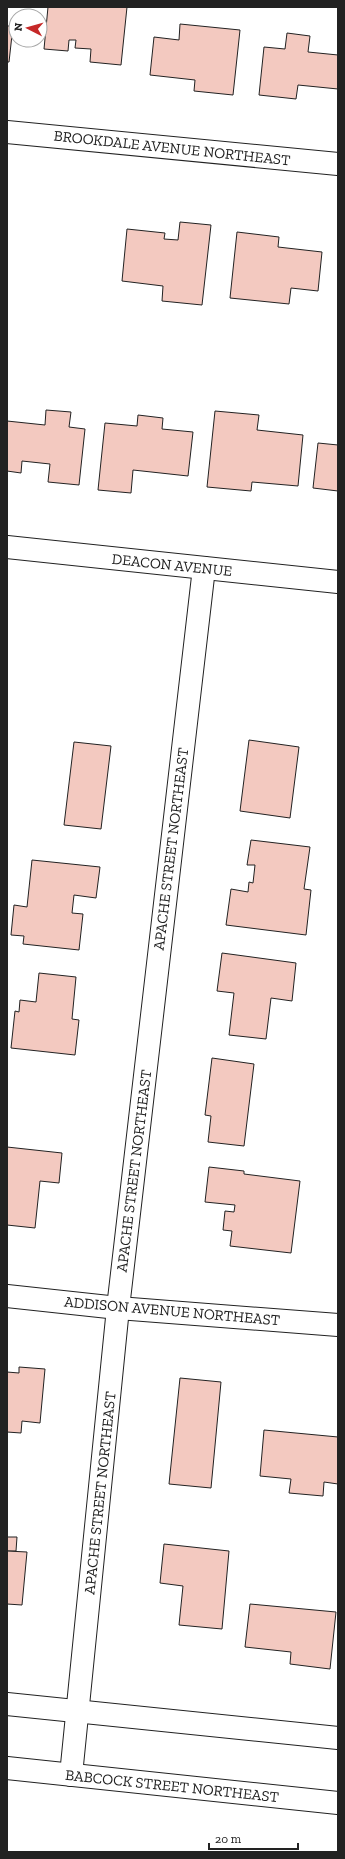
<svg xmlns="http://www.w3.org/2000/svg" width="345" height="1859" viewBox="0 0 345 1859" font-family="'Zilla Slab',serif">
<rect width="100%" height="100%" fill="#fff"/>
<!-- building -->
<g fill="#f3c9c0" stroke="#222">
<path d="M 48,7 L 127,7 L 121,65 L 90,62 L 91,49 L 75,48 L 76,40 L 69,40 L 68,51 L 44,49 Z"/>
<path d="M 180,24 L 240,30 L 233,95 L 194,91 L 195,80 L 150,75 L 154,37 L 179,40 Z"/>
<path d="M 7,26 L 13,26 L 9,62 L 7,62 Z"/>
<path d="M 287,33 L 310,36 L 308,52 L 338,55 L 338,89 L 298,85 L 296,99 L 259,95 L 264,47 L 285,49 Z"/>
<path d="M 180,222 L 211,225 L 202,305 L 162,301 L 163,286 L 122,281 L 127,229 L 165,233 L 164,239 L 178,240 Z"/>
<path d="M 237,232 L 279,237 L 278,247 L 322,252 L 318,291 L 291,288 L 289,304 L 230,298 Z"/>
<path d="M 46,410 L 71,412 L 69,427 L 85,429 L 79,485 L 48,482 L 50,464 L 22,461 L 21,473 L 7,471 L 7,421 L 45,425 Z"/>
<path d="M 215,411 L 259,415 L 257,430 L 303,435 L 298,486 L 252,482 L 251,491 L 207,487 Z"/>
<path d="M 138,415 L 163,418 L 162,429 L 193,432 L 188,476 L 133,470 L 131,493 L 98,490 L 105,423 L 137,426 Z"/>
<path d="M 318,443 L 338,445 L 338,491 L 313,488 Z"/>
<path d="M 249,740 L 299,747 L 290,818 L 240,811 Z"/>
<path d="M 74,742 L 111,746 L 101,829 L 64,825 Z"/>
<path d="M 251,840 L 310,847 L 304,889 L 311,890 L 306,935 L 226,925 L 231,889 L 248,892 L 249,882 L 253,883 L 255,865 L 247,865 Z"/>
<path d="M 32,860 L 100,867 L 96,898 L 74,895 L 72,913 L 83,914 L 79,950 L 23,944 L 24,936 L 11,935 L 14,905 L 27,907 Z"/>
<path d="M 222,953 L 296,963 L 292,1001 L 271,998 L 266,1039 L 229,1035 L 234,993 L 217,991 Z"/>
<path d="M 39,973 L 76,977 L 72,1019 L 79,1020 L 75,1055 L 11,1048 L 15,1011 L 19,1012 L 20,1000 L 36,1002 Z"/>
<path d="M 212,1058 L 254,1064 L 244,1146 L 208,1142 L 211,1116 L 205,1115 Z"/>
<path d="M 7,1147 L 62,1153 L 59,1183 L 40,1181 L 35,1228 L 7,1225 Z"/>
<path d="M 209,1167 L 244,1171 L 244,1174 L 300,1181 L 291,1253 L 230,1246 L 232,1231 L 223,1230 L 225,1211 L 234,1212 L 235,1205 L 205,1202 Z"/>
<path d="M 19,1367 L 45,1369 L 40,1423 L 22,1421 L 21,1433 L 7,1432 L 7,1372 L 19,1373 Z"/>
<path d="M 180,1378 L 221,1382 L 211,1488 L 169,1484 Z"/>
<path d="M 264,1430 L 338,1437 L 338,1484 L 324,1482 L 323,1496 L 289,1493 L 291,1479 L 260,1476 Z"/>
<path d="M 7,1537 L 17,1537 L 16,1551 L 7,1551 Z"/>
<path d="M 164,1544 L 229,1551 L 222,1629 L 179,1625 L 183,1586 L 160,1583 Z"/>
<path d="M 7,1551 L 27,1552 L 22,1605 L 7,1604 Z"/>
<path d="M 250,1604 L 336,1612 L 330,1669 L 290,1664 L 291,1652 L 245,1647 Z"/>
</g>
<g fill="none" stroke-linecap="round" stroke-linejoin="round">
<defs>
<g id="minor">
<path d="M 7,132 L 338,164"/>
<path d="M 7,547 L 338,582"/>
<path d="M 7,1296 L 118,1308 L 338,1325"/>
<path d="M 71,1775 L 118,1308 L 204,568"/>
</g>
<g id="major">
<path d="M 7,1704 L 338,1738"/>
<path d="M 7,1768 L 338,1803"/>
</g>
</defs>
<!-- minor casing -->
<use href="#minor" stroke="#222" stroke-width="24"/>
<!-- major casing -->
<use href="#major" stroke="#222" stroke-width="24"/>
<!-- minor -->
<use href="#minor" stroke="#fff" stroke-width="22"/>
<!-- major -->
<use href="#major" stroke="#fff" stroke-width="22"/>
</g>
<g text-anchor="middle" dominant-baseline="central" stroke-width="3" stroke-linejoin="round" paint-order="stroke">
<!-- street labels -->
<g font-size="15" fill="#222" stroke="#fff">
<text transform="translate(172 148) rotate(6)">BROOKDALE AVENUE NORTHEAST</text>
<text transform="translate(172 565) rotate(6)">DEACON AVENUE</text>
<text transform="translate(171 849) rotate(-83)">APACHE STREET NORTHEAST</text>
<text transform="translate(134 1171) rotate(-83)">APACHE STREET NORTHEAST</text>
<text transform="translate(172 1311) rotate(5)">ADDISON AVENUE NORTHEAST</text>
<text transform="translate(100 1493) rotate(-84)">APACHE STREET NORTHEAST</text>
<text transform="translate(172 1786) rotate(6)">BABCOCK STREET NORTHEAST</text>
</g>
</g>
<!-- border -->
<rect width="345" height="1859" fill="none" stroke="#222222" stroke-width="16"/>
<!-- north arrow -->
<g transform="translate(28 28) rotate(276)"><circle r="19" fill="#ffffff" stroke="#a7a7a7"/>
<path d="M0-3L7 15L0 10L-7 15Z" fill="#c62828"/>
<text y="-6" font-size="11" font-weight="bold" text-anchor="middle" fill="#222222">N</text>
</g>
<!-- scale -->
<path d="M209 1843v6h89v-6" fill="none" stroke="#222222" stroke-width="2"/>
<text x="215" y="1843" font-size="12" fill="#222222" stroke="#ffffff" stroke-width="3" paint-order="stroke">20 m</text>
</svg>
